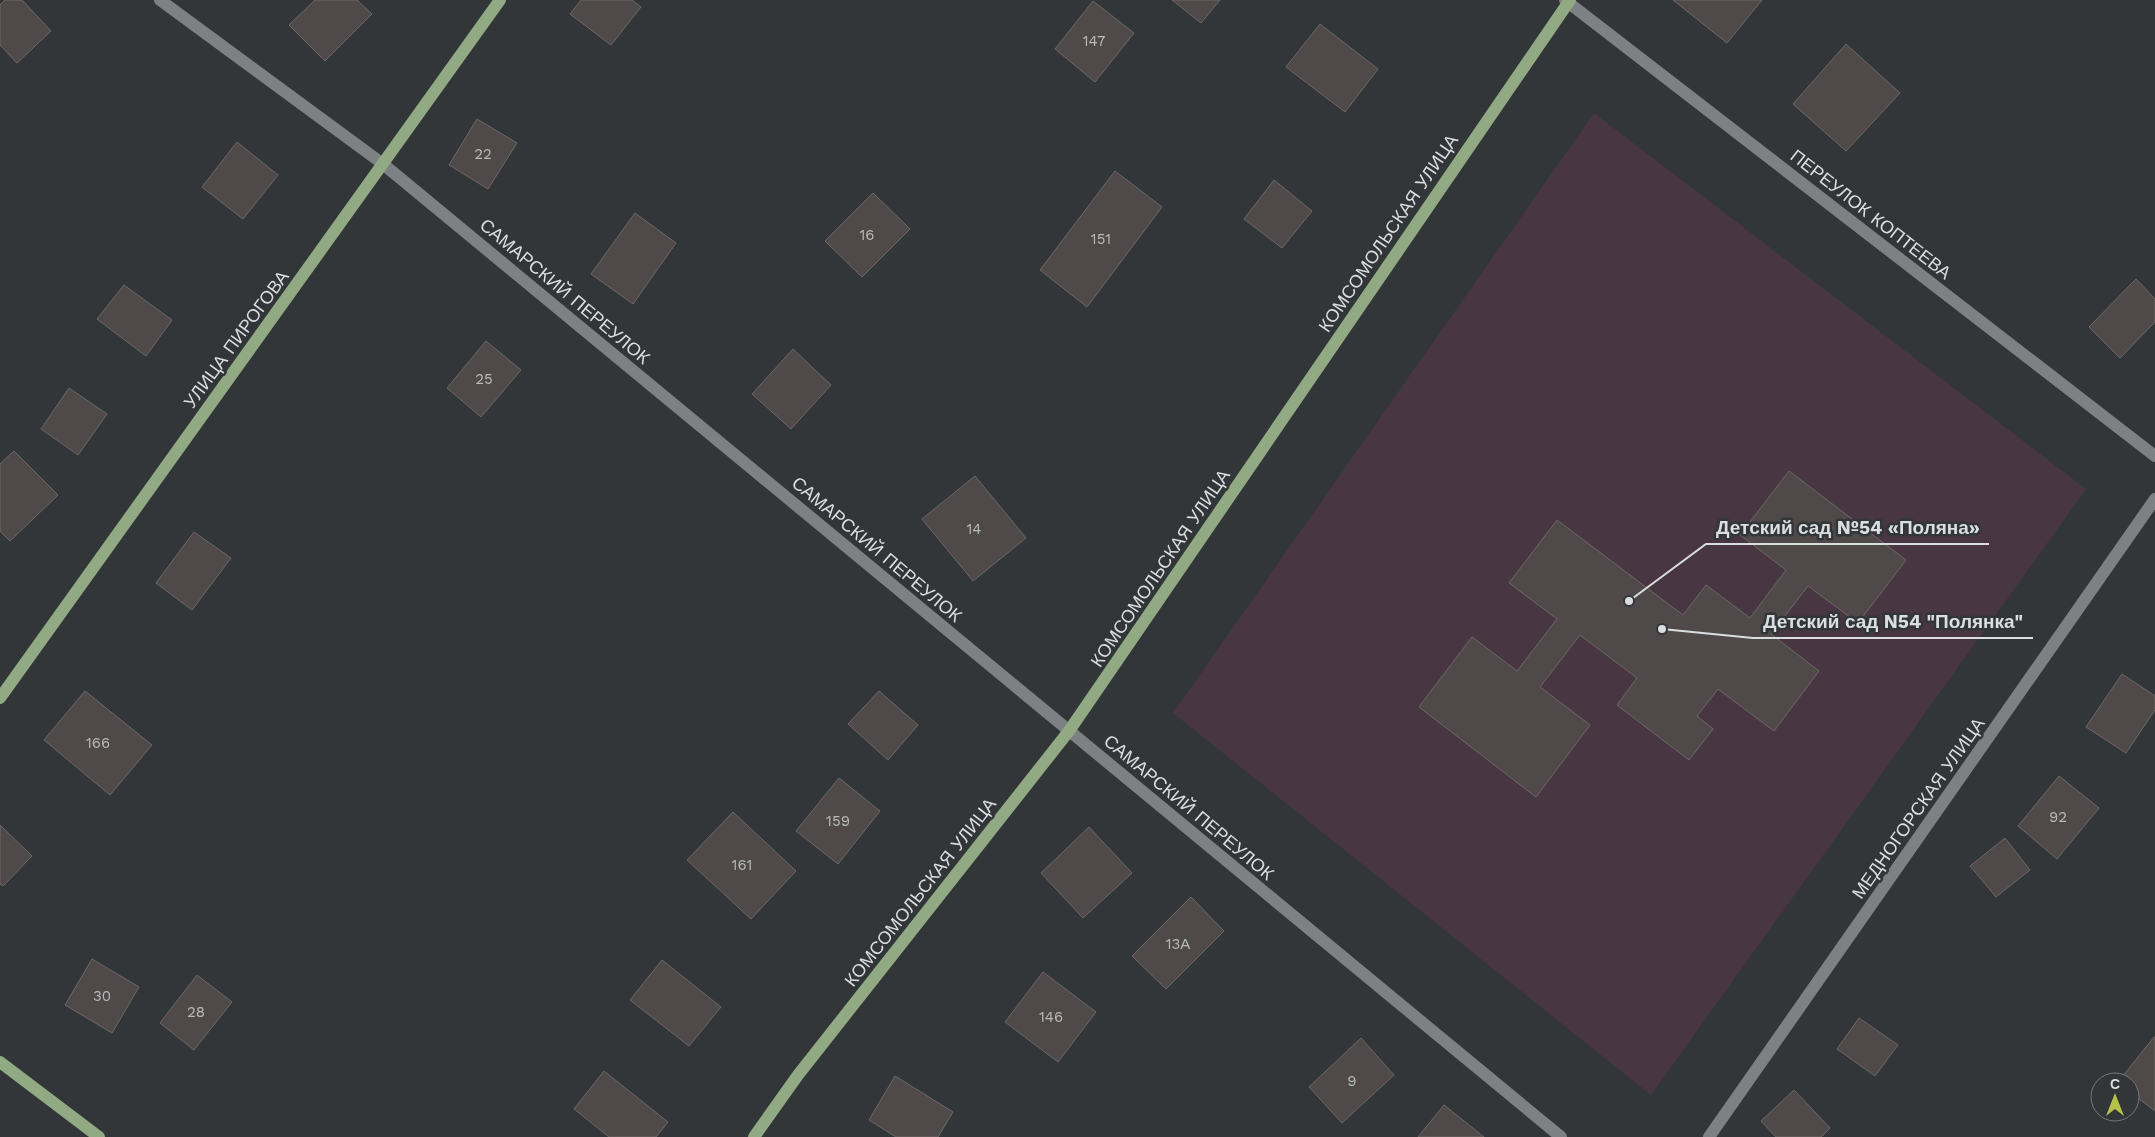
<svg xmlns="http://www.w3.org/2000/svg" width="2155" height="1137" viewBox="0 0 2155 1137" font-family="'Work Sans',sans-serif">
<rect width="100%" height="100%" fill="#323639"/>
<!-- education -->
<path fill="#483743" d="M 1594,113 L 2086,489 L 1651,1095 L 1173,713 Z"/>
<!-- building -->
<g fill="#4f4a49" stroke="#6e6867">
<path d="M 5,0 L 22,0 L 51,31 L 17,63 L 0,45 L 0,5 Z"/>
<path d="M 315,0 L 357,0 L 372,14 L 325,61 L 289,25 Z"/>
<path d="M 581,0 L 632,0 L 641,7 L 611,45 L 570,14 Z"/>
<path d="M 1172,0 L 1220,0 L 1201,23 Z"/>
<path d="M 1673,0 L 1762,0 L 1727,43 Z"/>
<path d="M 1093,1 L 1134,33 L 1095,82 L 1055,49 Z"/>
<path d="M 1320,24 L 1378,69 L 1345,112 L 1286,67 Z"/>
<path d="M 1846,44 L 1900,93 L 1846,151 L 1793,104 Z"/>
<path d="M 477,119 L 517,143 L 488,189 L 449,165 Z"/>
<path d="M 237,142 L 278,175 L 243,219 L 202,187 Z"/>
<path d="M 1115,171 L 1162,207 L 1087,307 L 1040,270 Z"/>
<path d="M 1274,180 L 1312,211 L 1282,248 L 1244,219 Z"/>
<path d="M 873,193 L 910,229 L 862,277 L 825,241 Z"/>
<path d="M 635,213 L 676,243 L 633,304 L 591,274 Z"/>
<path d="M 2136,279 L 2155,299 L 2155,322 L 2120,358 L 2089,327 Z"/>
<path d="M 124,285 L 172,320 L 146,356 L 97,319 Z"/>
<path d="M 486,341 L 521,370 L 481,417 L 447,388 Z"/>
<path d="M 793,349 L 831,385 L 791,429 L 752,394 Z"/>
<path d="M 69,388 L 107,414 L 78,455 L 41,429 Z"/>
<path d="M 14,451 L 58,495 L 10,541 L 0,531 L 0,464 Z"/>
<path d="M 1789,471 L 1906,560 L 1858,623 L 1808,586 L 1771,634 L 1819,671 L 1774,731 L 1718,689 L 1697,716 L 1713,729 L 1689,760 L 1617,705 L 1637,678 L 1580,635 L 1540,687 L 1590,725 L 1536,797 L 1419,707 L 1472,637 L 1517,671 L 1557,619 L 1509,583 L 1557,520 L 1683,615 L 1706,585 L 1750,618 L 1786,570 L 1740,535 Z"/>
<path d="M 975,476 L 1026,538 L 973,581 L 922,519 Z"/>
<path d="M 194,532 L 231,558 L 192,610 L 156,583 Z"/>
<path d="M 2122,674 L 2155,696 L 2155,710 L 2126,753 L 2086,727 Z"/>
<path d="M 85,691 L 152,745 L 110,795 L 44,740 Z"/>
<path d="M 879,691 L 918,725 L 888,760 L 848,724 Z"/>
<path d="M 2059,776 L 2099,808 L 2057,859 L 2018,826 Z"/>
<path d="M 839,778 L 880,811 L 838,864 L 796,831 Z"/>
<path d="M 733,812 L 796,871 L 751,919 L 687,860 Z"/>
<path d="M 0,825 L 32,856 L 3,886 L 0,884 Z"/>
<path d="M 1089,827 L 1132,873 L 1083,918 L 1041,873 Z"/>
<path d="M 2005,838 L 2030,870 L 1996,897 L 1970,866 Z"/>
<path d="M 1191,897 L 1224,931 L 1166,989 L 1132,956 Z"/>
<path d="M 92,959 L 139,987 L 112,1033 L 65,1005 Z"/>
<path d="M 662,960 L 721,1007 L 689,1046 L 630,1000 Z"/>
<path d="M 1043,972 L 1096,1012 L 1058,1062 L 1005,1022 Z"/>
<path d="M 197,975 L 232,1002 L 194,1050 L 160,1023 Z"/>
<path d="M 1859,1018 L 1898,1045 L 1875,1076 L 1837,1049 Z"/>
<path d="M 2154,1037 L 2155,1037 L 2155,1111 L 2130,1092 L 2130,1082 L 2118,1082 Z"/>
<path d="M 1361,1038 L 1394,1075 L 1342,1123 L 1309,1087 Z"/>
<path d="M 604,1071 L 668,1122 L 656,1137 L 609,1137 L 574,1109 Z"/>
<path d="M 895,1076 L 953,1112 L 938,1137 L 896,1137 L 869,1120 Z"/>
<path d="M 1794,1090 L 1830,1128 L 1821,1137 L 1776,1137 L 1761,1121 Z"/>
<path d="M 1444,1105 L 1484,1137 L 1418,1137 Z"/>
</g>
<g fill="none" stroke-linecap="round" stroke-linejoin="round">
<!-- minor -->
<g stroke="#7d8184" stroke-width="12">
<path d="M 160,0 L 383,164 L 1561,1137"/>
<path d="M 1565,0 L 2155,456"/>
<path d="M 1709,1137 L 2155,499"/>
</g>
<!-- major -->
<g stroke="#91aa84" stroke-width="12">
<path d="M 0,698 L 500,0"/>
<path d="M 0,1062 L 99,1137"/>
<path d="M 754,1137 L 798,1075 L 1069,731 L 1570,0"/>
</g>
</g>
<g text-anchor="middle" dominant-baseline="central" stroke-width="5" stroke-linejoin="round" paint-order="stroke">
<!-- number labels -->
<g font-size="15" fill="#b8b9ba">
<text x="1094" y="41">147</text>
<text x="483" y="154">22</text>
<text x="867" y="235">16</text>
<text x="1101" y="239">151</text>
<text x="484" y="379">25</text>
<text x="974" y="529">14</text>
<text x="98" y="743">166</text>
<text x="2058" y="817">92</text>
<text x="838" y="821">159</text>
<text x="742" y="865">161</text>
<text x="1178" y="944">13А</text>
<text x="102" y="996">30</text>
<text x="196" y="1012">28</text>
<text x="1051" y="1017">146</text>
<text x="1352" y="1081">9</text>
</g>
<!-- street labels -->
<g font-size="18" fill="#dbdee0" stroke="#323639">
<text transform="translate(1871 214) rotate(38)">ПЕРЕУЛОК КОПТЕЕВА</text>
<text transform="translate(1388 233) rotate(-56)">КОМСОМОЛЬСКАЯ УЛИЦА</text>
<text transform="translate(565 291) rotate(40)">САМАРСКИЙ ПЕРЕУЛОК</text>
<text transform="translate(236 339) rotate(-54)">УЛИЦА ПИРОГОВА</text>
<text transform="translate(877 549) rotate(40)">САМАРСКИЙ ПЕРЕУЛОК</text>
<text transform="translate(1160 568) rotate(-56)">КОМСОМОЛЬСКАЯ УЛИЦА</text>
<text transform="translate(1189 807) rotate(40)">САМАРСКИЙ ПЕРЕУЛОК</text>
<text transform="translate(1918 808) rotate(-55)">МЕДНОГОРСКАЯ УЛИЦА</text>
<text transform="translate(920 892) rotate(-52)">КОМСОМОЛЬСКАЯ УЛИЦА</text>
</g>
</g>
<!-- callouts -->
<path fill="none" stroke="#dbdee0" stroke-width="2" d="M1629 601L1706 544H1989M1662 629L1753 638H2033"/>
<g fill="#dbdee0" stroke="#323639" stroke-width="2">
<circle cx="1629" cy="601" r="5"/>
<circle cx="1662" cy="629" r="5"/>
</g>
<g font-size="19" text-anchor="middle" font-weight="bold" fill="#dbdee0" stroke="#323639" stroke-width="5" stroke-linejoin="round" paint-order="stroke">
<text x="1848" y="534">Детский сад №54 «Поляна»</text>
<text x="1893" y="628">Детский сад N54 "Полянка"</text>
</g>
<!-- north arrow -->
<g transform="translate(2115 1097)"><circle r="24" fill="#323639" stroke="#76797c"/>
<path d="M0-4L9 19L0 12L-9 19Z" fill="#b5c249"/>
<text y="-8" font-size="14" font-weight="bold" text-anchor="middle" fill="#dbdee0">С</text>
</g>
</svg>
